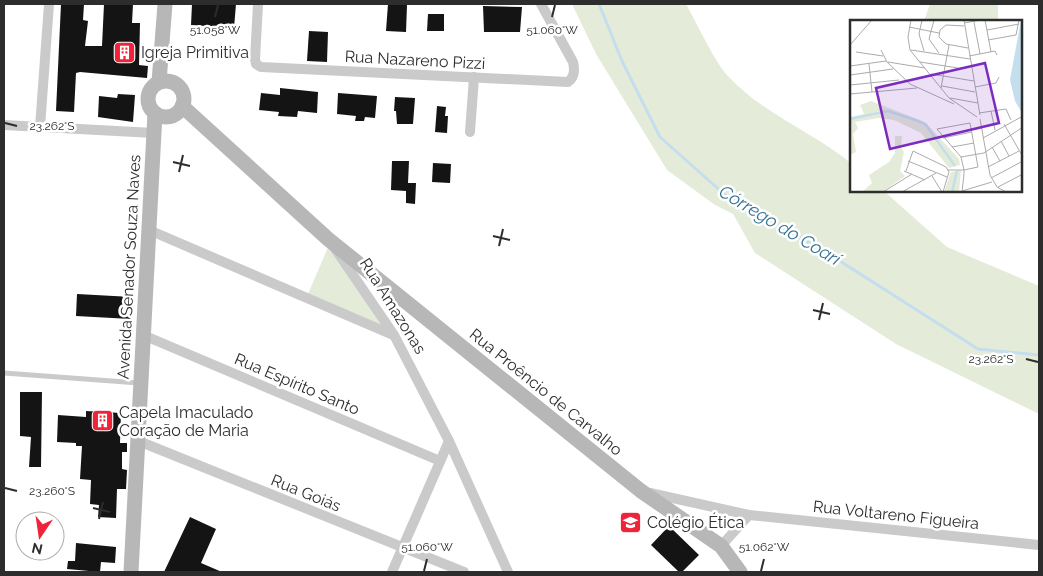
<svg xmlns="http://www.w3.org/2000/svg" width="1043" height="576" viewBox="0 0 1043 576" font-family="Raleway,sans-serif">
<rect width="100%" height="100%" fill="#fff"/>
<!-- green -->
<g fill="#e4ecd9">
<path d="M 572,4 L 686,4 C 697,23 714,61 728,76 C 763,114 813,132 852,164 L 852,191 L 884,191 L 947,247 L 1039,286 L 1039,414 L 896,344 L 755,253 L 733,214 L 715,205 L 667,170 L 596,54 Z"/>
<path d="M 930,4 L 998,4 L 998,21 L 924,21 Z"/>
<path d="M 329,245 L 381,325 L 308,294 Z"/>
</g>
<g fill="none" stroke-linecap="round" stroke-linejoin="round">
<!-- stream -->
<path stroke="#c4deed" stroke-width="3" d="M 599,4 L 622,61 L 660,137 L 724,194 L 832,256 L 978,349 L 1039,355"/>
</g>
<!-- building -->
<g fill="#141414">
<path d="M 61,4 L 84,4 L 83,20 L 88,21 L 85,46 L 102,46 L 104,4 L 133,4 L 132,23 L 140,23 L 139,65 L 148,66 L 147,78 L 80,72 L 76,73 L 74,112 L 56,111 Z"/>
<path d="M 192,4 L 236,4 L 234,28 L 191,25 Z"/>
<path d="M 388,4 L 407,5 L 406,32 L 386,31 Z"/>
<path d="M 483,6 L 522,7 L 520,32 L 484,32 Z"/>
<path d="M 428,14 L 444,14 L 444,31 L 427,31 Z"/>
<path d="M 309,31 L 328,32 L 327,62 L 307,61 Z"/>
<path d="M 280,88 L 318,92 L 317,113 L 298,111 L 297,117 L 278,116 L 279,112 L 259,110 L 261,93 L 280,95 Z"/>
<path d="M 338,93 L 377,96 L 375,118 L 365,117 L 364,121 L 355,121 L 356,116 L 337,114 Z"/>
<path d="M 118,94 L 135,95 L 133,122 L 98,117 L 99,96 L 117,98 Z"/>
<path d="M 395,97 L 415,98 L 413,124 L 397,124 L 396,111 L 394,111 Z"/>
<path d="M 437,106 L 446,107 L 445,116 L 448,116 L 447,133 L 435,132 Z"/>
<path d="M 392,161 L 409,161 L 408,183 L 416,183 L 415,204 L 406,203 L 406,191 L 391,190 Z"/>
<path d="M 433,163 L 451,164 L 450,183 L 432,182 Z"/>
<path d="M 77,294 L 132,297 L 131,319 L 76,316 Z"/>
<path d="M 20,392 L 42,392 L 41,467 L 29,467 L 31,437 L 20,436 Z"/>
<path d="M 86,411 L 121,413 L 120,443 L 127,443 L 127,452 L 122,452 L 122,469 L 127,470 L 126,489 L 117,489 L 116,518 L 98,517 L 99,505 L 90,504 L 91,480 L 80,479 L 82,446 L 76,446 L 76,443 L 57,442 L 58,415 L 86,417 Z"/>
<path d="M 190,517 L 216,529 L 201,563 L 222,572 L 164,572 Z"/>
<path d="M 669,526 L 699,555 L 682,572 L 679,572 L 651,545 Z"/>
<path d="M 76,543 L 116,547 L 115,563 L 101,562 L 100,572 L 67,569 L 68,561 L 75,561 Z"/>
</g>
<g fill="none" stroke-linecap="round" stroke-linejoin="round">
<!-- lane -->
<path stroke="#cacaca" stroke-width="5" d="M 4,373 L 139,383"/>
<!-- street -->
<g stroke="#cacaca" stroke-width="10">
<path d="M 258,4 L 255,59 L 256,64 L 261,67 L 568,82 C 575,77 575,70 573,62 L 541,4"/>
<path d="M 4,125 L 154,133"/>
<path d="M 40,127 L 49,4"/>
<path d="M 470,132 L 474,77"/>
<path d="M 149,230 L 393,335"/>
<path d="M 336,250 L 394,335 L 449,441 L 508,572"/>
<path d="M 143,335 L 440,461"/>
<path d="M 136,440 L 464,572"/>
<path d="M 650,493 L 749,515 L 1039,545"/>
<path d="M 721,546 L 749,515"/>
<path d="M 392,572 L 449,441"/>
</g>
<!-- secondary -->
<g stroke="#b7b7b7" stroke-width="15">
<circle cx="166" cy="99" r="18"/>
<path d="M 159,82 L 165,4"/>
<path d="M 182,106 L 328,239 L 641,491 L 721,546 L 740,572"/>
<path d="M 131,572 L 155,113"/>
</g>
</g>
<!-- ticks -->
<path fill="none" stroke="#2d2d2d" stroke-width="2" d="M 215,17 L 218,5M 552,17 L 555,5M 5,123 L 17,126M 173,162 L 190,166M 179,172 L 183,155M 493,236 L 510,240M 499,246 L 503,229M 813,310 L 830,314M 819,320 L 823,303M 1026,359 L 1038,362M 5,488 L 17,491M 93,508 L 110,512M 99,519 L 103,502M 424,571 L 427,559M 761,571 L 764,559"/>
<!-- icons -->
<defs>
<symbol id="building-square" viewBox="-11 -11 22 22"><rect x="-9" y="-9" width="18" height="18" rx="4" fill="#ef233a" stroke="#fff"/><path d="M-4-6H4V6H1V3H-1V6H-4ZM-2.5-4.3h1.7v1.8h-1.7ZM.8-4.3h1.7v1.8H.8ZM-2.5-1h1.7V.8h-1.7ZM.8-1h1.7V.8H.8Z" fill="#fff"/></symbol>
<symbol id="school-square" viewBox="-11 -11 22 22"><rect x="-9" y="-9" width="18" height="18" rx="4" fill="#ef233a" stroke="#fff"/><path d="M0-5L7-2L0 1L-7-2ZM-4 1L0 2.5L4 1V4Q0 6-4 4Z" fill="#fff"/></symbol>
</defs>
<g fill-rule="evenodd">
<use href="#building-square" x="112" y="40" width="25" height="25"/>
<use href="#building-square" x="90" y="408" width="25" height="25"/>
<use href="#school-square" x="618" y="510" width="25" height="25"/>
</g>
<g text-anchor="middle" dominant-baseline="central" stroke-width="5" stroke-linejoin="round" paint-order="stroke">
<!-- poi labels -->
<g font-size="16" fill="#2d2d2d" stroke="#fff" text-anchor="start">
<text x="141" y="52">Igreja Primitiva</text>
<text x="119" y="412">Capela Imaculado<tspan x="119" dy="18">Coração de Maria</tspan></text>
<text x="647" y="522">Colégio Ética</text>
</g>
<!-- street labels -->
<g font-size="16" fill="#2d2d2d" stroke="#fff">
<text transform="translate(415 60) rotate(3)">Rua Nazareno Pizzi</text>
<text transform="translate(129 267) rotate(-87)">Avenida Senador Souza Naves</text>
<text transform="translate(393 306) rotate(58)">Rua Amazonas</text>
<text transform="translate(297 384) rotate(23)">Rua Espírito Santo</text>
<text transform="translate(546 392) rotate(39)">Rua Proêncio de Carvalho</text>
<text transform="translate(306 493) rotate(22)">Rua Goiás</text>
<text transform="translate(896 515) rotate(6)">Rua Voltareno Figueira</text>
</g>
<!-- water labels -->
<g font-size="18" font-style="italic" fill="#367393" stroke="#fff">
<text transform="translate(780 225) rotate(31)">Córrego do Coarí</text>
</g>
</g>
<!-- overview -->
<g transform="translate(850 20)">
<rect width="172" height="172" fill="#fff"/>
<path d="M 21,81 L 75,102 L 109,139 L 110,145 L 99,148 L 71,113 L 44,100 L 29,98 L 5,102 L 8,108 L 3,114 L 6,132 L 0,135 L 0,93 L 1,97 L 14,94 L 10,85 ZM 45,116 L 52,116 L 51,128 L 54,132 L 50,151 L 55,156 L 32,172 L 12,172 L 22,163 L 19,155 L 39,142 L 45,133 ZM 111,150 L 109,172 L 94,172 L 101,152 Z" fill="#e4ecd9"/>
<path d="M 171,0 L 172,0 L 172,93 L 165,81 L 160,60 Z" fill="#c4deed"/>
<path fill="none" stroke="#c4deed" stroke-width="2.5" d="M 0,99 L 38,91 L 68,101 L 76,105 L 105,146M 102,172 L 107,151"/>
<path fill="none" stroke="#ababab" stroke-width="1" d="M 61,0 L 58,17 L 60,30 L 99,78 L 127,97M 72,0 L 69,14 L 74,31M 84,0 L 79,19 L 89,33M 114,0 L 130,95M 135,0 L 141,32M 124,2 L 130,34M 114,3 L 131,0M 114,6 L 96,5 L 90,10 L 89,17 L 96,24 L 118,28M 59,7 L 89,13M 137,10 L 169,4M 138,20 L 166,15 L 169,0M 0,25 L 22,0M 31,30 L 37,42 L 60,64 L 104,84M 61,30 L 120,39M 6,32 L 33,36M 119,36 L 145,31 L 147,35M 38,42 L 75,48M 70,42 L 108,48M 19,44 L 22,72M 0,46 L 36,41M 81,54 L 124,61M 0,55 L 43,49M 0,65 L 49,60M 92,66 L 125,72M 125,67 L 146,63 L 149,57M 91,68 L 99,25M 0,74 L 67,68M 100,78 L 128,83M 141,91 L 145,110M 129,93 L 156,89 L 161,100M 130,99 L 140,155 L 147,167 L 156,172M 154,104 L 173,137M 93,118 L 122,112M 133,118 L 173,96M 151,121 L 159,136M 102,127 L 124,123M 142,127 L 150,141M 111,137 L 134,133 L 173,107M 58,141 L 97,157M 138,147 L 169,131M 98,150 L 114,150 L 128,147 L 120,103 L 87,109 L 111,137 L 114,150 L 114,154 L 112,172M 54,151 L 75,160M 56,151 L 63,131 L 96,147 L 99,152 L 93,172M 82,156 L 92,172M 141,158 L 173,141M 148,167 L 173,154M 112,171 L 142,162M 33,172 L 62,154M 52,172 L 86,153"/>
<path fill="#7b2cbf" fill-opacity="0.15" stroke="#7b2cbf" stroke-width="2.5" d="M 135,43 L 149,103 L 40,129 L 26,68 Z"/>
<rect width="172" height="172" fill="none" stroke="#2d2d2d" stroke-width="2.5"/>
</g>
<g font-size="12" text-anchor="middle" fill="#2d2d2d" stroke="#fff" stroke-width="5" stroke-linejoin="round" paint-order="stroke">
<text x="215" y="34">51.058°W</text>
<text x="552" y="34">51.060°W</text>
<text x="52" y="130">23.262°S</text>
<text x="991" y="363">23.262°S</text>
<text x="52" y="495">23.260°S</text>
<text x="427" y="551">51.060°W</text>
<text x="764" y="551">51.062°W</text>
</g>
<!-- border -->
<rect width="1043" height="576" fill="none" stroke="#2d2d2d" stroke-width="10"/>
<!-- north arrow -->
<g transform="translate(40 536) rotate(193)"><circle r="24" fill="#ffffff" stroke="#ababab"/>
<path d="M0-4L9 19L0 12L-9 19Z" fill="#ef233a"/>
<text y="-8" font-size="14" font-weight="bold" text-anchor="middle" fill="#2d2d2d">N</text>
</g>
</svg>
